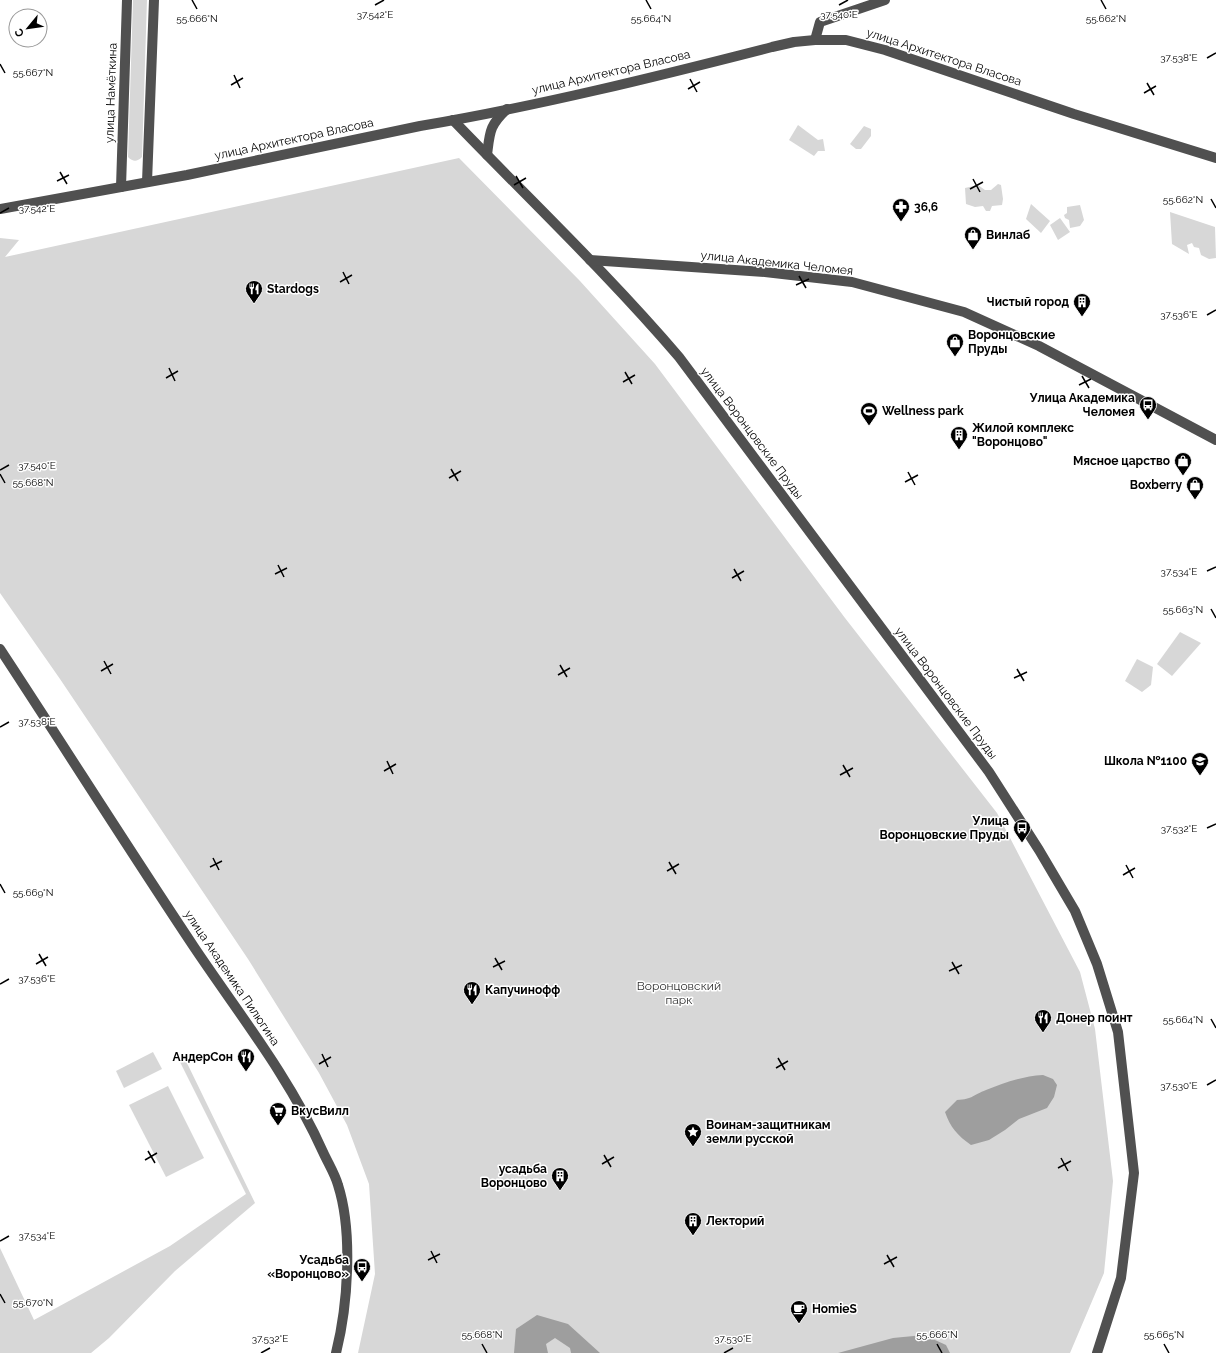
<svg xmlns="http://www.w3.org/2000/svg" width="1216" height="1353" viewBox="0 0 1216 1353" font-family="Raleway,sans-serif">
<rect width="100%" height="100%" fill="#fff"/>
<!-- green -->
<g fill="#d7d7d7">
<path d="M 133,0 L 147,0 L 142,157 C 137,162 133,162 128,157 Z"/>
<path d="M 798,125 L 818,140 L 823,139 L 825,151 L 818,151 L 814,156 L 789,140 Z"/>
<path d="M 864,126 L 871,129 L 871,136 L 861,149 L 856,149 L 850,144 Z"/>
<path d="M 459,158 L 580,281 L 655,364 L 845,618 L 997,813 L 1080,972 L 1095,1029 L 1113,1181 L 1104,1273 L 1070,1353 L 358,1353 L 375,1274 L 369,1184 L 347,1125 L 319,1073 L 248,959 L 60,679 L 0,593 L 0,238 L 19,240 L 5,257 Z"/>
<path d="M 998,184 L 1001,185 L 1003,199 L 1002,205 L 992,206 L 990,211 L 986,211 L 983,206 L 975,207 L 966,204 L 965,188 L 978,185 L 985,190 L 991,190 Z"/>
<path d="M 1031,204 L 1050,221 L 1041,233 L 1026,219 Z"/>
<path d="M 1080,205 L 1084,220 L 1080,226 L 1070,228 L 1069,220 L 1065,218 L 1064,215 L 1067,213 L 1067,207 Z"/>
<path d="M 1170,212 L 1215,227 L 1216,258 L 1209,259 L 1201,255 L 1199,248 L 1194,247 L 1192,243 L 1187,245 L 1189,254 L 1172,244 Z"/>
<path d="M 1060,218 L 1070,232 L 1058,240 L 1050,225 Z"/>
<path d="M 1180,632 L 1201,643 L 1172,676 L 1157,664 Z"/>
<path d="M 1137,659 L 1153,667 L 1151,685 L 1142,692 L 1125,681 Z"/>
<path d="M 153,1052 L 162,1069 L 124,1088 L 116,1071 Z"/>
<path d="M 186,1061 L 255,1203 L 175,1271 L 109,1338 L 91,1353 L 0,1353 L 0,1248 L 34,1320 L 170,1246 L 246,1194 L 180,1062 Z"/>
<path d="M 168,1086 L 204,1158 L 166,1177 L 129,1105 Z"/>
</g>
<!-- water -->
<g fill="#9e9e9e">
<path d="M 1043,1075 L 1053,1079 L 1057,1085 L 1054,1097 L 1047,1108 L 1019,1119 L 1005,1130 L 989,1140 L 971,1145 C 958,1136 950,1127 945,1112 L 957,1100 C 973,1099 973,1095 986,1090 C 1004,1083 1023,1076 1043,1075 Z"/>
<path d="M 537,1315 L 568,1324 L 600,1353 L 571,1353 L 570,1348 L 555,1338 L 546,1344 L 548,1353 L 514,1353 L 516,1329 Z"/>
<path d="M 924,1335 L 946,1345 L 950,1353 L 838,1353 L 893,1338 Z"/>
</g>
<g fill="none" stroke-linecap="round" stroke-linejoin="round">
<!-- minor -->
<g stroke="#505050" stroke-width="10">
<path d="M 815,40 L 820,22 L 885,0"/>
<path d="M 453,120 C 529,199 608,274 679,357 L 989,772 L 1039,850 L 1075,911 L 1097,964 L 1118,1032 L 1134,1173 L 1121,1278 L 1097,1353"/>
<path d="M 487,155 C 490,132 489,126 507,109"/>
<path d="M 147,182 L 154,0"/>
<path d="M 121,187 L 127,0"/>
<path d="M 0,209 L 187,175 L 420,126 C 538,106 655,77 772,47 L 794,42 L 815,40 L 846,40 L 885,50 L 1074,114 L 1216,158"/>
<path d="M 590,260 L 765,272 L 852,282 L 964,312 L 1039,346 L 1216,440"/>
<path d="M 0,649 C 65,748 128,848 194,947 C 239,1014 290,1078 323,1152 C 328,1163 335,1174 338,1185 C 353,1232 348,1305 336,1353"/>
</g>
</g>
<!-- ticks -->
<path fill="none" stroke="#000" stroke-width="1.5" d="M 192,0 L 197,9M 646,0 L 651,9M 1101,0 L 1106,9M 375,5 L 384,0M 839,5 L 848,0M 1207,58 L 1216,53M 0,64 L 5,73M 234,75 L 240,88M 690,79 L 697,92M 1147,83 L 1154,95M 231,85 L 243,78M 688,89 L 700,82M 1144,93 L 1156,86M 60,172 L 67,184M 516,176 L 523,188M 973,179 L 980,192M 57,181 L 69,175M 514,185 L 526,178M 970,189 L 983,182M 1211,199 L 1216,208M 0,213 L 9,208M 343,272 L 349,284M 799,276 L 806,288M 340,282 L 352,275M 796,285 L 809,279M 1207,315 L 1216,310M 169,368 L 175,381M 625,372 L 632,384M 1082,376 L 1089,388M 166,378 L 178,371M 623,382 L 635,375M 1079,385 L 1091,379M 451,469 L 458,481M 0,470 L 9,465M 908,472 L 915,485M 0,474 L 5,483M 449,478 L 461,471M 905,482 L 918,475M 278,565 L 284,577M 734,569 L 741,581M 1207,571 L 1216,567M 275,574 L 287,568M 732,578 L 744,571M 1211,609 L 1216,618M 104,661 L 111,674M 560,665 L 567,677M 1017,669 L 1024,681M 101,671 L 113,664M 558,675 L 570,668M 1014,678 L 1027,672M 0,727 L 9,722M 387,761 L 393,774M 843,765 L 850,777M 384,771 L 396,764M 840,775 L 853,768M 1207,828 L 1216,824M 213,858 L 219,870M 669,862 L 676,874M 1126,865 L 1133,878M 210,867 L 222,861M 667,871 L 679,864M 1123,875 L 1135,868M 0,884 L 5,893M 39,954 L 46,966M 495,958 L 502,970M 952,962 L 959,974M 36,964 L 48,957M 493,967 L 505,961M 949,971 L 962,965M 0,984 L 9,979M 1211,1019 L 1216,1028M 322,1054 L 328,1067M 778,1058 L 785,1070M 319,1064 L 331,1057M 776,1068 L 788,1061M 1207,1085 L 1216,1080M 148,1151 L 155,1163M 604,1155 L 611,1167M 1061,1158 L 1068,1171M 145,1160 L 157,1153M 602,1164 L 614,1157M 1058,1168 L 1071,1161M 0,1241 L 9,1236M 431,1251 L 437,1263M 887,1255 L 894,1267M 428,1260 L 440,1254M 884,1264 L 897,1257M 0,1294 L 5,1303M 482,1344 L 487,1353M 937,1344 L 942,1353M 1164,1344 L 1169,1353M 261,1353 L 270,1348M 724,1353 L 733,1348"/>
<!-- icons -->
<defs>
<symbol id="pharmacy-pin" viewBox="-11 -11 22 30"><path d="M0 17L-7.5 6A9.5 9.5 0 1 1 7.5 6Z" fill="#000" stroke="#fff"/><path d="M-2-6h4v4h4v4h-4v4h-4v-4h-4v-4h4Z" fill="#fff"/></symbol>
<symbol id="shop-pin" viewBox="-11 -11 22 30"><path d="M0 17L-7.5 6A9.5 9.5 0 1 1 7.5 6Z" fill="#000" stroke="#fff"/><path d="M-5-2.5h2.3a2.7 3.5 0 0 1 5.4 0H5L5.5 6h-11ZM-1.5-2.5h3a1.5 2.3 0 0 0-3 0Z" fill="#fff"/></symbol>
<symbol id="restaurant-pin" viewBox="-11 -11 22 30"><path d="M0 17L-7.5 6A9.5 9.5 0 1 1 7.5 6Z" fill="#000" stroke="#fff"/><path d="M-5-6h1v4h1v-4h1v4h1v-4h1v5L-1.5 .5V6h-2V.5L-5-1ZM5-6V6H3V1.5H1.5Q1.5-4 5-6Z" fill="#fff"/></symbol>
<symbol id="building-pin" viewBox="-11 -11 22 30"><path d="M0 17L-7.5 6A9.5 9.5 0 1 1 7.5 6Z" fill="#000" stroke="#fff"/><path d="M-4-6H4V6H1V3H-1V6H-4ZM-2.5-4.3h1.7v1.8h-1.7ZM.8-4.3h1.7v1.8H.8ZM-2.5-1h1.7V.8h-1.7ZM.8-1h1.7V.8H.8Z" fill="#fff"/></symbol>
<symbol id="bus-pin" viewBox="-11 -11 22 30"><path d="M0 17L-7.5 6A9.5 9.5 0 1 1 7.5 6Z" fill="#000" stroke="#fff"/><path d="M-5-6H5V4H4V6H2V4H-2V6H-4V4H-5ZM-3.5-4V0h7V-4ZM-3.5 1.2v1.5H-2V1.2ZM2 1.2v1.5H3.5V1.2Z" fill="#fff"/></symbol>
<symbol id="stadium-pin" viewBox="-11 -11 22 30"><path d="M0 17L-7.5 6A9.5 9.5 0 1 1 7.5 6Z" fill="#000" stroke="#fff"/><path d="M0-5a6.5 5 0 1 0 0 10a6.5 5 0 1 0 0-10ZM-3.5-1.8h7v3.6h-7Z" fill="#fff"/></symbol>
<symbol id="school-pin" viewBox="-11 -11 22 30"><path d="M0 17L-7.5 6A9.5 9.5 0 1 1 7.5 6Z" fill="#000" stroke="#fff"/><path d="M0-5L7-2L0 1L-7-2ZM-4 1L0 2.5L4 1V4Q0 6-4 4Z" fill="#fff"/></symbol>
<symbol id="supermarket-pin" viewBox="-11 -11 22 30"><path d="M0 17L-7.5 6A9.5 9.5 0 1 1 7.5 6Z" fill="#000" stroke="#fff"/><path d="M-6-5.5h2.5l.6 2H6L4.5 2H-2.5L-4.4-4H-6ZM-1.5 3.2a1.3 1.3 0 1 0 .1 0ZM3 3.2a1.3 1.3 0 1 0 .1 0Z" fill="#fff"/></symbol>
<symbol id="sight-pin" viewBox="-11 -11 22 30"><path d="M0 17L-7.5 6A9.5 9.5 0 1 1 7.5 6Z" fill="#000" stroke="#fff"/><path d="M0-6L1.8-2.2L6-1.7L2.9 1.2L3.7 5.4L0 3.3L-3.7 5.4L-2.9 1.2L-6-1.7L-1.8-2.2Z" fill="#fff"/></symbol>
<symbol id="cafe-pin" viewBox="-11 -11 22 30"><path d="M0 17L-7.5 6A9.5 9.5 0 1 1 7.5 6Z" fill="#000" stroke="#fff"/><path d="M-5.5-4.5H6V0H3Q3 3.5 0 3.5H-2.5Q-5.5 3.5-5.5 0ZM3-3.2v2h1.7v-2ZM-6 4.5H4V6H-6Z" fill="#fff"/></symbol>
</defs>
<g fill-rule="evenodd">
<use href="#pharmacy-pin" x="891" y="197" width="20" height="27"/>
<use href="#shop-pin" x="963" y="225" width="20" height="27"/>
<use href="#restaurant-pin" x="244" y="279" width="20" height="27"/>
<use href="#building-pin" x="1072" y="292" width="20" height="27"/>
<use href="#shop-pin" x="945" y="332" width="20" height="27"/>
<use href="#bus-pin" x="1138" y="395" width="20" height="27"/>
<use href="#stadium-pin" x="859" y="401" width="20" height="27"/>
<use href="#building-pin" x="949" y="425" width="20" height="27"/>
<use href="#shop-pin" x="1173" y="451" width="20" height="27"/>
<use href="#shop-pin" x="1185" y="475" width="20" height="27"/>
<use href="#school-pin" x="1190" y="751" width="20" height="27"/>
<use href="#bus-pin" x="1012" y="818" width="20" height="27"/>
<use href="#restaurant-pin" x="462" y="980" width="20" height="27"/>
<use href="#restaurant-pin" x="1033" y="1008" width="20" height="27"/>
<use href="#restaurant-pin" x="236" y="1047" width="20" height="27"/>
<use href="#supermarket-pin" x="268" y="1101" width="20" height="27"/>
<use href="#sight-pin" x="683" y="1122" width="20" height="27"/>
<use href="#building-pin" x="550" y="1166" width="20" height="27"/>
<use href="#building-pin" x="683" y="1211" width="20" height="27"/>
<use href="#bus-pin" x="352" y="1257" width="20" height="27"/>
<use href="#cafe-pin" x="789" y="1299" width="20" height="27"/>
</g>
<g text-anchor="middle" dominant-baseline="central" stroke-width="3" stroke-linejoin="round" paint-order="stroke">
<!-- street labels -->
<g font-size="12" fill="#000" stroke="#fff">
<text transform="translate(944 57) rotate(18)">улица Архитектора Власова</text>
<text transform="translate(611 72) rotate(-13)">улица Архитектора Власова</text>
<text transform="translate(111 93) rotate(-88)">улица Намёткина</text>
<text transform="translate(294 139) rotate(-12)">улица Архитектора Власова</text>
<text transform="translate(777 263) rotate(6)">улица Академика Челомея</text>
<text transform="translate(752 433) rotate(53)">улица Воронцовские Пруды</text>
<text transform="translate(946 693) rotate(53)">улица Воронцовские Пруды</text>
<text transform="translate(232 978) rotate(56)">улица Академика Пилюгина</text>
</g>
<!-- poi labels -->
<g font-size="12" font-weight="bold" fill="#000" stroke="#fff" text-anchor="start">
<text x="914" y="207">36,6</text>
<text x="986" y="235">Винлаб</text>
<text x="267" y="289">Stardogs</text>
<text x="1069" y="302" text-anchor="end">Чистый город</text>
<text x="968" y="335">Воронцовские<tspan x="968" dy="14">Пруды</tspan></text>
<text x="1135" y="398" text-anchor="end">Улица Академика<tspan x="1135" dy="14">Челомея</tspan></text>
<text x="882" y="411">Wellness park</text>
<text x="972" y="428">Жилой комплекс<tspan x="972" dy="14">"Воронцово"</tspan></text>
<text x="1170" y="461" text-anchor="end">Мясное царство</text>
<text x="1182" y="485" text-anchor="end">Boxberry</text>
<text x="1187" y="761" text-anchor="end">Школа №1100</text>
<text x="1009" y="821" text-anchor="end">Улица<tspan x="1009" dy="14">Воронцовские Пруды</tspan></text>
<text x="485" y="990">Капучинофф</text>
<text x="1056" y="1018">Донер поинт</text>
<text x="233" y="1057" text-anchor="end">АндерСон</text>
<text x="291" y="1111">ВкусВилл</text>
<text x="706" y="1125">Воинам-защитникам<tspan x="706" dy="14">земли русской</tspan></text>
<text x="547" y="1169" text-anchor="end">усадьба<tspan x="547" dy="14">Воронцово</tspan></text>
<text x="706" y="1221">Лекторий</text>
<text x="349" y="1260" text-anchor="end">Усадьба<tspan x="349" dy="14">«Воронцово»</tspan></text>
<text x="812" y="1309">HomieS</text>
</g>
<!-- park labels -->
<g font-size="12" fill="#2e2e2e" stroke="#fff">
<text x="679" y="986">Воронцовский<tspan x="679" dy="14">парк</tspan></text>
</g>
</g>
<g font-size="10" text-anchor="middle" fill="#000" stroke="#fff" stroke-width="3" stroke-linejoin="round" paint-order="stroke">
<text x="375" y="18">37.542°E</text>
<text x="839" y="18">37.540°E</text>
<text x="197" y="22">55.666°N</text>
<text x="651" y="22">55.664°N</text>
<text x="1106" y="22">55.662°N</text>
<text x="1179" y="61">37.538°E</text>
<text x="33" y="76">55.667°N</text>
<text x="1183" y="203">55.662°N</text>
<text x="37" y="212">37.542°E</text>
<text x="1179" y="318">37.536°E</text>
<text x="37" y="469">37.540°E</text>
<text x="33" y="486">55.668°N</text>
<text x="1179" y="575">37.534°E</text>
<text x="1183" y="613">55.663°N</text>
<text x="37" y="725">37.538°E</text>
<text x="1179" y="832">37.532°E</text>
<text x="33" y="896">55.669°N</text>
<text x="37" y="982">37.536°E</text>
<text x="1183" y="1023">55.664°N</text>
<text x="1179" y="1089">37.530°E</text>
<text x="37" y="1239">37.534°E</text>
<text x="33" y="1306">55.670°N</text>
<text x="482" y="1338">55.668°N</text>
<text x="937" y="1338">55.666°N</text>
<text x="1164" y="1338">55.665°N</text>
<text x="270" y="1342">37.532°E</text>
<text x="733" y="1342">37.530°E</text>
</g>
<!-- north arrow -->
<g transform="translate(28 28) rotate(241)"><circle r="19" fill="#ffffff" stroke="#999999"/>
<path d="M0-3L7 15L0 10L-7 15Z" fill="#000000"/>
<text y="-6" font-size="11" font-weight="bold" text-anchor="middle" fill="#000000">С</text>
</g>
</svg>
